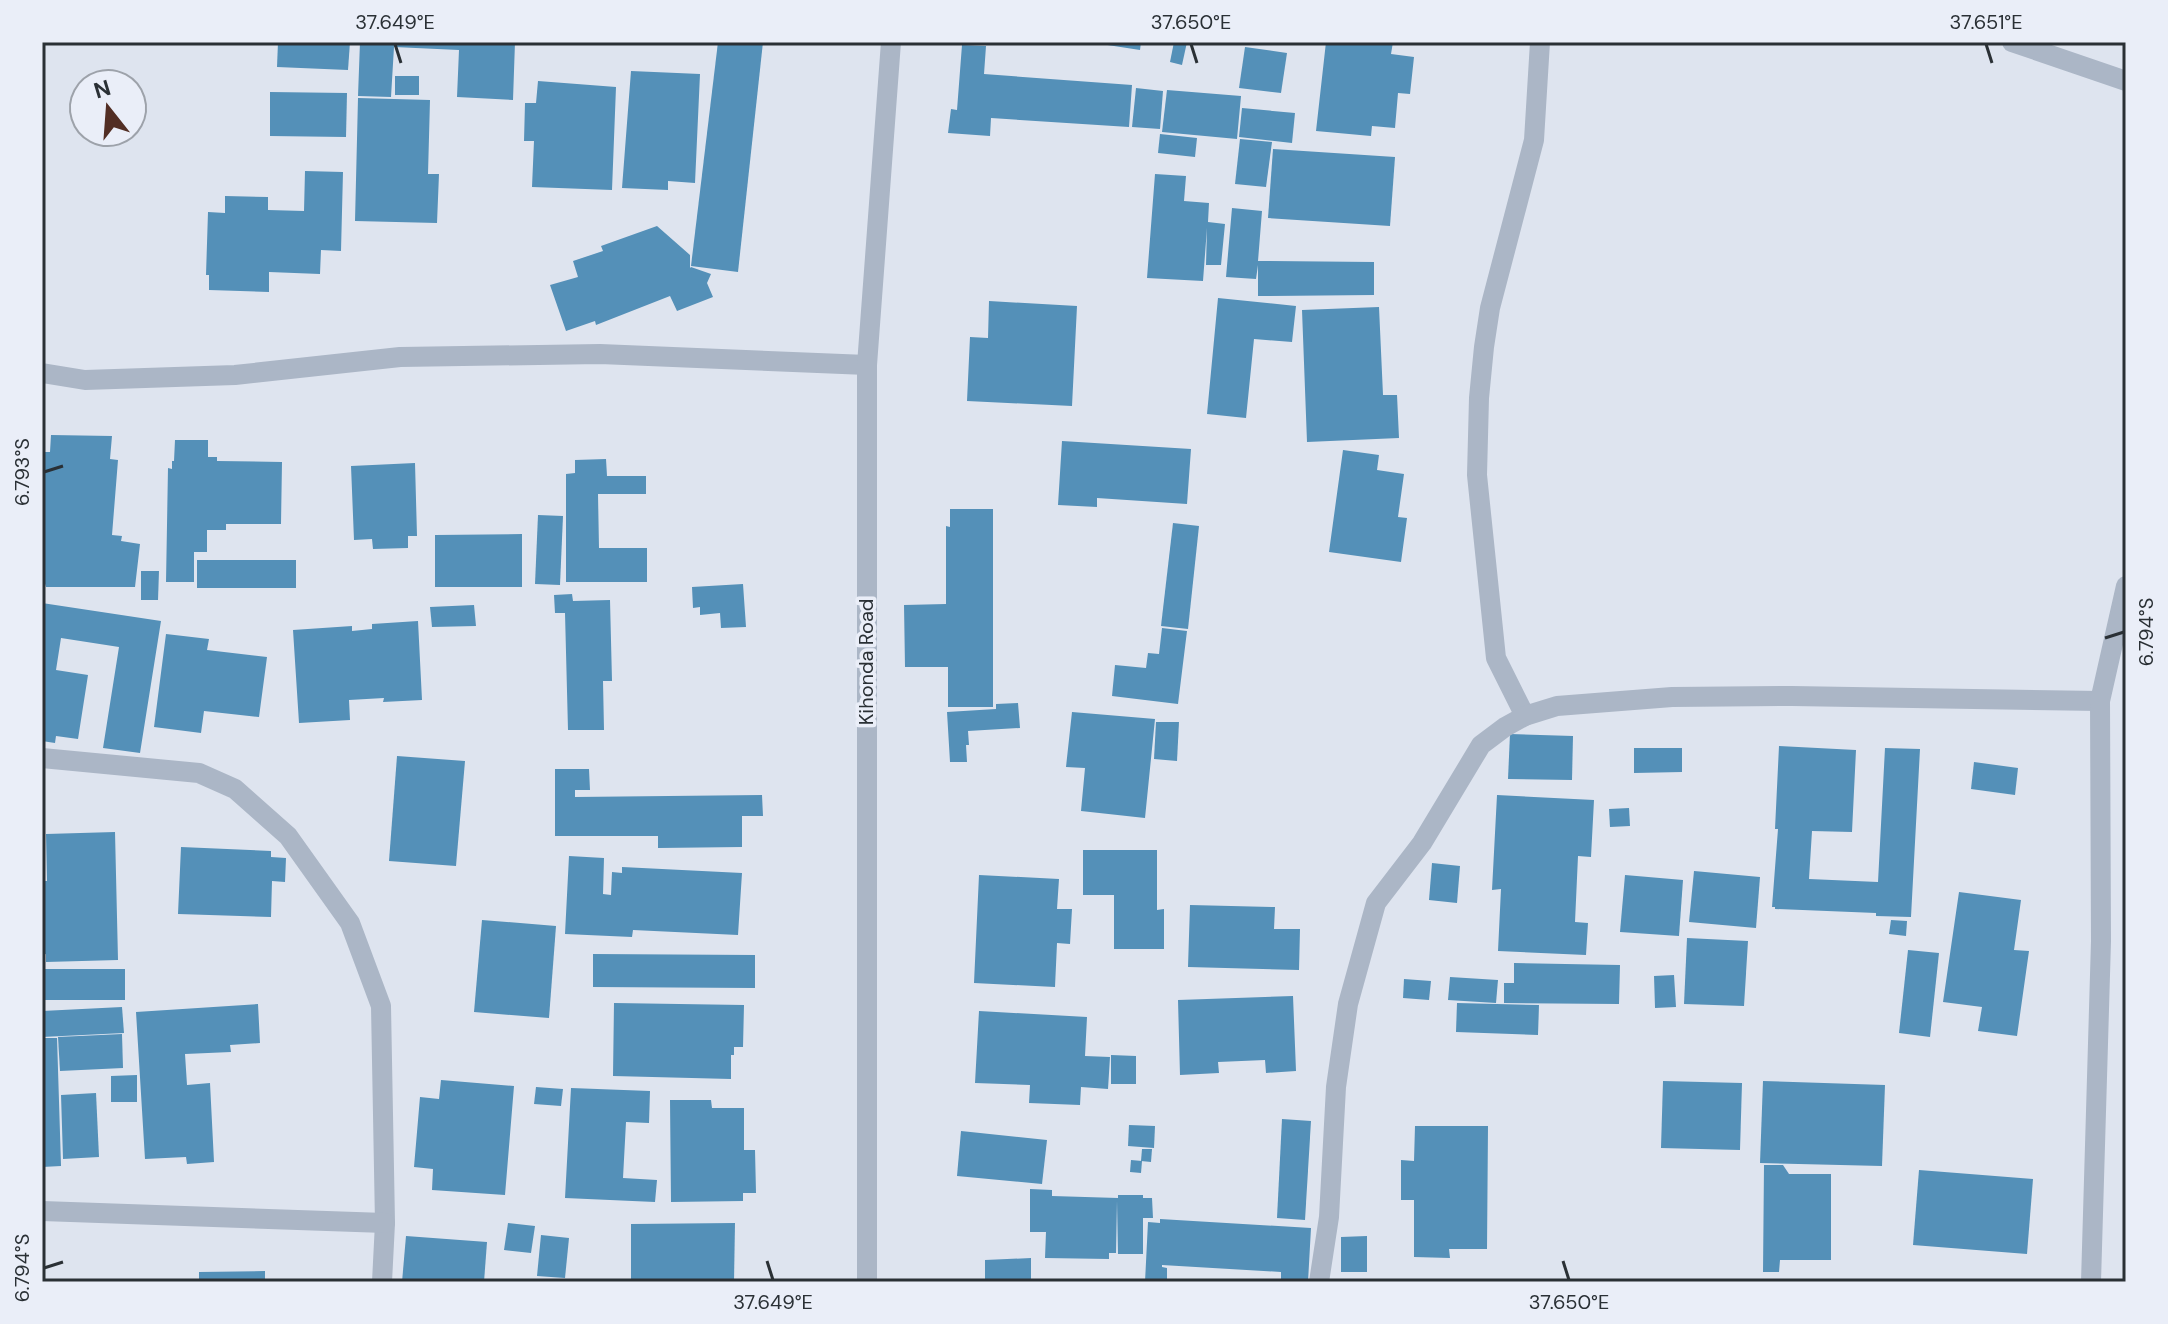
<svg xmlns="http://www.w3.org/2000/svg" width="2168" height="1324" viewBox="0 0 2168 1324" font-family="'DM Sans',sans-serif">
<rect width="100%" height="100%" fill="#dee4ef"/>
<!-- building -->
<g fill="#5490b8">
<path d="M 278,42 L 350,42 L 348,70 L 277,67 Z"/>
<path d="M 360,42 L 515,42 L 513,100 L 457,97 L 459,50 L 394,47 L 391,97 L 358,96 Z"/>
<path d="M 718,42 L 763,42 L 738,272 L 691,266 Z"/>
<path d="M 1101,42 L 1141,42 L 1140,50 L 1101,44 Z"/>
<path d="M 1174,42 L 1187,42 L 1182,65 L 1170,62 Z"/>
<path d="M 1326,42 L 1393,42 L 1391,54 L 1414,57 L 1410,94 L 1398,93 L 1395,128 L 1372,126 L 1371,136 L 1316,131 Z"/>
<path d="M 962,45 L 986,46 L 984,74 L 1132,85 L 1129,127 L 991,118 L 990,136 L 948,133 L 951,109 L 957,110 Z"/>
<path d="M 1245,47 L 1287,53 L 1281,93 L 1239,88 Z"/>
<path d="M 631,71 L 700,74 L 695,183 L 668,181 L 668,190 L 622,188 Z"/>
<rect x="395" y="76" width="24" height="19"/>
<path d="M 538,81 L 616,87 L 612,190 L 532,187 L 534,141 L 524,141 L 525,103 L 536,103 Z"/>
<path d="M 1136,88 L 1163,91 L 1160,129 L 1132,127 Z"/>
<path d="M 1167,90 L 1241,96 L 1237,139 L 1162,132 Z"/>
<path d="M 270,92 L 347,93 L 346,137 L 270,136 Z"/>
<path d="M 358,98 L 430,100 L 428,174 L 439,174 L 437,223 L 355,221 Z"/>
<path d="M 1242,108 L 1295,113 L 1292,143 L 1239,137 Z"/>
<path d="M 1160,134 L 1197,138 L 1195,157 L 1158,153 Z"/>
<path d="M 1240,139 L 1272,142 L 1266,187 L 1235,184 Z"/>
<path d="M 1273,149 L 1395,157 L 1390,226 L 1268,218 Z"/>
<path d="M 305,171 L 343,172 L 341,251 L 321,250 L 320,274 L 269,272 L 269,292 L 209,290 L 209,275 L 206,275 L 208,212 L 225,213 L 225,196 L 268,197 L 268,210 L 304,211 Z"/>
<path d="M 1155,174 L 1186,176 L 1184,201 L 1209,203 L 1208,222 L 1225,224 L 1221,265 L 1206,265 L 1207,228 L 1203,281 L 1147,278 Z"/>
<path d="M 1232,208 L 1262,211 L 1258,261 L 1374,262 L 1374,295 L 1258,296 L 1258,265 L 1256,279 L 1226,277 Z"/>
<path d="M 657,226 L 690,255 L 690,268 L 691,267 L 711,274 L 707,283 L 713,297 L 677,311 L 670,296 L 596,325 L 595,321 L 566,331 L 550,285 L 578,277 L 573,261 L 603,251 L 601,246 Z"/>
<path d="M 1218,298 L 1296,306 L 1292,342 L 1254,339 L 1246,418 L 1207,414 Z"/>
<path d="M 989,301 L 1077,306 L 1072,406 L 967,401 L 970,337 L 988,338 Z"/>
<path d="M 1379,307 L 1383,395 L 1397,395 L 1399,438 L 1307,442 L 1302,310 Z"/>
<path d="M 51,435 L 112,436 L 110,459 L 118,460 L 112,535 L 122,536 L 121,541 L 140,544 L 135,587 L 46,587 L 42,574 L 42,495 L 45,452 L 50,452 Z"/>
<path d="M 175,440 L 208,440 L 208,457 L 217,457 L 217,461 L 282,462 L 281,524 L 226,524 L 226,530 L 207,530 L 207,552 L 194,552 L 194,582 L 166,582 L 168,468 L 172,469 L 172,461 L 174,461 Z"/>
<path d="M 1062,441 L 1191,449 L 1187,504 L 1097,498 L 1097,507 L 1058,505 Z"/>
<path d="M 1343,450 L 1379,455 L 1377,470 L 1404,474 L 1398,517 L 1407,518 L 1401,562 L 1329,552 Z"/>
<path d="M 606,459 L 607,476 L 646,476 L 646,494 L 598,494 L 599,548 L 647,548 L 647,582 L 566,582 L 566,474 L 575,473 L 575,460 Z"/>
<path d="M 415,463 L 417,536 L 408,536 L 408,548 L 373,549 L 372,539 L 354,540 L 351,466 Z"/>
<path d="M 950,509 L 993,509 L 993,707 L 948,707 L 948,667 L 905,667 L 904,605 L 946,604 L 946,526 L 950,527 Z"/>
<path d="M 538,515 L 563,516 L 560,585 L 535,584 Z"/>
<path d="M 1173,523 L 1199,526 L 1188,629 L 1161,626 Z"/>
<path d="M 522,534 L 522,587 L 435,587 L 435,535 Z"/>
<rect x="197" y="560" width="99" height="28"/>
<path d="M 141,571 L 159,571 L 158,600 L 141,600 Z"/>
<path d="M 743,584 L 746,627 L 721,628 L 720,613 L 700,615 L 700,607 L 693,608 L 692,587 Z"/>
<path d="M 572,594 L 573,601 L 610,600 L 612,681 L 603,681 L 604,730 L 568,730 L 565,613 L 555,613 L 554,595 Z"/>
<path d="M 42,603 L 161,621 L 140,753 L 103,748 L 119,647 L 61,638 L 56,670 L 88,675 L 78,739 L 56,736 L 55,743 L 42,741 Z"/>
<path d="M 474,605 L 476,626 L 432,627 L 430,607 Z"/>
<path d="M 418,621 L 422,700 L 383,702 L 384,698 L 349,700 L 350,720 L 299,723 L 293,630 L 352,626 L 352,631 L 372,629 L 372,624 Z"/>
<path d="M 1162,628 L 1187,631 L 1178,704 L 1112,696 L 1115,665 L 1146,668 L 1148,653 L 1159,654 Z"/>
<path d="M 166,634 L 209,639 L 207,650 L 267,657 L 259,717 L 204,711 L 201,733 L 154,727 Z"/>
<path d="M 1018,703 L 1020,728 L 968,731 L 969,745 L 966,745 L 967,762 L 950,762 L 947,712 L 996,709 L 996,704 Z"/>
<path d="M 1072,712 L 1155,719 L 1145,818 L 1081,811 L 1085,768 L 1066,767 Z"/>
<path d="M 1156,722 L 1179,722 L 1177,761 L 1154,759 Z"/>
<path d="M 1510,734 L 1573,736 L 1572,780 L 1508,779 Z"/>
<path d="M 1779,746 L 1856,750 L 1852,832 L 1812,831 L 1809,879 L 1878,882 L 1885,748 L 1920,749 L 1911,917 L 1876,916 L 1876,913 L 1775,909 L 1775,907 L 1772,907 L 1778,829 L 1775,829 Z"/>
<path d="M 1634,748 L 1682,748 L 1682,772 L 1634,773 Z"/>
<path d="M 397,756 L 465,761 L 456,866 L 389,861 Z"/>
<path d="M 1974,762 L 2018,768 L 2015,795 L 1971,789 Z"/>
<path d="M 555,769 L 589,769 L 590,790 L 575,790 L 575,797 L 762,795 L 763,816 L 742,816 L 742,847 L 658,848 L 658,836 L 555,836 Z"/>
<path d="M 1497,795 L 1594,800 L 1591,857 L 1578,856 L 1575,922 L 1588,923 L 1586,955 L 1498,951 L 1501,889 L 1492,890 Z"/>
<path d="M 1629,808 L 1630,826 L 1610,827 L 1609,809 Z"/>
<path d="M 115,832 L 118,960 L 46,962 L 46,954 L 42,955 L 42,881 L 47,881 L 46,834 Z"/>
<path d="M 181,847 L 271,851 L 271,857 L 286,858 L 285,882 L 272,881 L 271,917 L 178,914 Z"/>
<path d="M 1083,850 L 1157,850 L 1157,910 L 1164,909 L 1164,949 L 1114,949 L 1114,895 L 1083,895 Z"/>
<path d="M 569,856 L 604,858 L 603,894 L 611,895 L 612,872 L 622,873 L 622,867 L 742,873 L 738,935 L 633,930 L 632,937 L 565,934 Z"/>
<path d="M 1432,863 L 1460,866 L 1457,903 L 1429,900 Z"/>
<path d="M 1694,871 L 1760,877 L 1756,928 L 1689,922 Z"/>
<path d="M 979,875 L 1059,879 L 1057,909 L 1072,909 L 1070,944 L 1057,943 L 1055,987 L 974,983 Z"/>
<path d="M 1625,875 L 1683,880 L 1679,936 L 1620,932 Z"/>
<path d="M 1959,892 L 2021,900 L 2014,950 L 2029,951 L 2017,1036 L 1978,1031 L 1982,1007 L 1943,1002 Z"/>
<path d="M 1190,905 L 1275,907 L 1274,929 L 1300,929 L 1299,970 L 1188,967 Z"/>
<path d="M 482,920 L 556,926 L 549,1018 L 474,1012 Z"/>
<path d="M 1891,920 L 1907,921 L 1906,936 L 1889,934 Z"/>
<path d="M 1687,938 L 1748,941 L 1744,1006 L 1684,1004 Z"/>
<path d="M 1908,950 L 1939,953 L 1930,1037 L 1899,1033 Z"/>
<path d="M 593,954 L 755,955 L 755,988 L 593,987 Z"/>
<path d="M 1514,963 L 1620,965 L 1619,1004 L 1504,1003 L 1504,983 L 1514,983 Z"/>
<rect x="42" y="969" width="83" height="31"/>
<path d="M 1674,975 L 1676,1007 L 1655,1008 L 1654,976 Z"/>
<path d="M 1450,977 L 1498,980 L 1496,1003 L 1448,1000 Z"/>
<path d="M 1404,979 L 1431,981 L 1429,1000 L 1403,998 Z"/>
<path d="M 1293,996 L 1296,1071 L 1266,1073 L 1265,1060 L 1218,1062 L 1219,1073 L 1180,1075 L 1178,1000 Z"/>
<path d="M 614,1003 L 744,1005 L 743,1047 L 734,1047 L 734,1055 L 731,1055 L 731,1079 L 613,1076 Z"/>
<path d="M 1457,1003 L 1539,1005 L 1538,1035 L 1456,1032 Z"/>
<path d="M 258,1004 L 260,1043 L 230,1045 L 231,1052 L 185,1054 L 187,1085 L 210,1083 L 214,1162 L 187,1164 L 186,1157 L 145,1159 L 136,1012 Z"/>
<path d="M 122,1007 L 124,1033 L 42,1037 L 42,1011 Z"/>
<path d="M 979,1011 L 1087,1017 L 1085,1056 L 1110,1057 L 1108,1089 L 1081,1087 L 1080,1105 L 1029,1103 L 1030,1085 L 975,1083 Z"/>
<path d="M 122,1034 L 123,1068 L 60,1071 L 58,1037 Z"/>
<path d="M 42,1038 L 57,1038 L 61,1166 L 42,1167 Z"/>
<path d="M 1111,1055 L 1136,1056 L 1136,1084 L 1111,1084 Z"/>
<path d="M 137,1075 L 137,1102 L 111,1102 L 111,1076 Z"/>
<path d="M 441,1080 L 514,1086 L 505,1195 L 432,1190 L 433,1169 L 414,1167 L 420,1097 L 439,1099 Z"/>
<path d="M 1663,1081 L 1742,1083 L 1740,1150 L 1661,1148 Z"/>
<path d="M 1763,1081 L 1885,1085 L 1882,1166 L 1760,1163 Z"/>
<path d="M 536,1087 L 563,1089 L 561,1106 L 534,1104 Z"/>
<path d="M 571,1088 L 650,1091 L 649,1123 L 626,1122 L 623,1178 L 657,1180 L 655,1202 L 565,1198 Z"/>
<path d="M 96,1093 L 99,1157 L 63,1159 L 61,1095 Z"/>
<path d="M 670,1100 L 711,1100 L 712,1108 L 744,1108 L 744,1150 L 755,1150 L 756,1193 L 743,1193 L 743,1201 L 671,1202 Z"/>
<path d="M 1282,1119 L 1311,1121 L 1305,1220 L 1277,1218 Z"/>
<path d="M 1129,1125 L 1155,1126 L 1154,1148 L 1128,1146 Z"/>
<path d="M 1415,1126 L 1488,1126 L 1487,1249 L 1449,1249 L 1450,1258 L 1414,1257 L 1414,1200 L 1401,1200 L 1401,1160 L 1414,1161 Z"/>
<path d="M 961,1131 L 1047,1140 L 1042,1184 L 957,1176 Z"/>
<path d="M 1142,1149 L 1152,1149 L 1151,1162 L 1141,1161 Z"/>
<path d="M 1131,1160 L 1142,1161 L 1141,1173 L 1130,1172 Z"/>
<path d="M 1764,1165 L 1783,1165 L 1789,1174 L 1831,1174 L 1831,1260 L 1780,1260 L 1779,1272 L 1763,1272 Z"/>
<path d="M 1919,1170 L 2033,1179 L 2027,1254 L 1913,1245 Z"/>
<path d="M 1030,1189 L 1052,1190 L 1052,1196 L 1118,1198 L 1118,1195 L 1143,1195 L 1143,1198 L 1152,1198 L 1153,1218 L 1143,1218 L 1143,1254 L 1118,1254 L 1117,1201 L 1116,1253 L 1109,1253 L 1109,1259 L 1045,1258 L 1046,1232 L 1030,1232 Z"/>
<path d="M 1160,1219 L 1311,1228 L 1308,1282 L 1281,1282 L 1281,1272 L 1162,1265 L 1162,1267 L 1167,1268 L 1167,1282 L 1145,1282 L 1148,1222 L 1160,1223 Z"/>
<path d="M 508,1223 L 535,1226 L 531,1253 L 504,1250 Z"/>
<path d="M 735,1223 L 734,1282 L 631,1282 L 631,1224 Z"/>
<path d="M 541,1235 L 569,1238 L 565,1278 L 537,1276 Z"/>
<path d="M 406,1236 L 487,1242 L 484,1282 L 402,1282 Z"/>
<path d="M 1367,1236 L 1367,1272 L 1341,1272 L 1341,1237 Z"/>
<path d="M 1031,1258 L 1031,1281 L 985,1282 L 985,1260 Z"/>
<path d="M 265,1271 L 265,1282 L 199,1282 L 199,1272 Z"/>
</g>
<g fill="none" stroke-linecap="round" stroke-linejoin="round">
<!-- minor -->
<g stroke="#abb6c6" stroke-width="20">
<path d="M 2012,42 L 2126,81"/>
<path d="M 42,373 L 85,380 L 235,375 L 400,357 L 600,354 L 867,365"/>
<path d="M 1525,716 L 1496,658 L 1477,475 L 1479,398 L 1484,347 L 1490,308 L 1534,140 L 1540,42"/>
<path d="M 42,758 L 199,773 L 235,789 L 288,836 L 350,923 L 381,1006 L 385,1223 L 382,1282"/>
<path d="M 42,1211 L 385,1223"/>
<path d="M 867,1282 L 867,365 L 891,42"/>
<path d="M 1319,1282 L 1329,1217 L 1336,1087 L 1348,1004 L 1376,903 L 1422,843 L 1481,745 L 1505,727 L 1525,716 L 1557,706 L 1672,697 L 1792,696 L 2100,701"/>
<path d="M 2091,1282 L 2101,941 L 2100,701 L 2126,586"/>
</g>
</g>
<!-- ticks -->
<path fill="none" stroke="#2a3035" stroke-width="3" d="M 395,44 L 401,63M 1191,44 L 1197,63M 1986,44 L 1992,63M 44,472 L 63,466M 2105,638 L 2124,632M 767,1261 L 773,1280M 1563,1261 L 1569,1280M 44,1268 L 63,1262"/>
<g text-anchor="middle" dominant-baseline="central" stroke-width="7" stroke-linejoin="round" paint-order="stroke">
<!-- street labels -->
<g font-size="20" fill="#2a3035" stroke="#eaeef8">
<text transform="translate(866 662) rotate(-90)">Kihonda Road</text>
</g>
</g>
<!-- border -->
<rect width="2168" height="1324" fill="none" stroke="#eaeef8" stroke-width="88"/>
<!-- north arrow -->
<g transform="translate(108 108) rotate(343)"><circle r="38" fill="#eaeef8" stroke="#9da2aa" stroke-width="2"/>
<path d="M0-6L14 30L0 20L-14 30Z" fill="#522e24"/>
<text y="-12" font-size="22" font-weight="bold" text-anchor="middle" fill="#2a3035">N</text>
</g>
<rect x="44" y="44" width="2080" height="1236" fill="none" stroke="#2a3035" stroke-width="3"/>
<g font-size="20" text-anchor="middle" fill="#2a3035">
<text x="395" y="29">37.649°E</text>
<text x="1191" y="29">37.650°E</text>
<text x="1986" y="29">37.651°E</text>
<text transform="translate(22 472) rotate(-90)" y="7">6.793°S</text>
<text transform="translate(2146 632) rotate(-90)" y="7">6.794°S</text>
<text transform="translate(22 1268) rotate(-90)" y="7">6.794°S</text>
<text x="773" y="1309">37.649°E</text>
<text x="1569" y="1309">37.650°E</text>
</g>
</svg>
